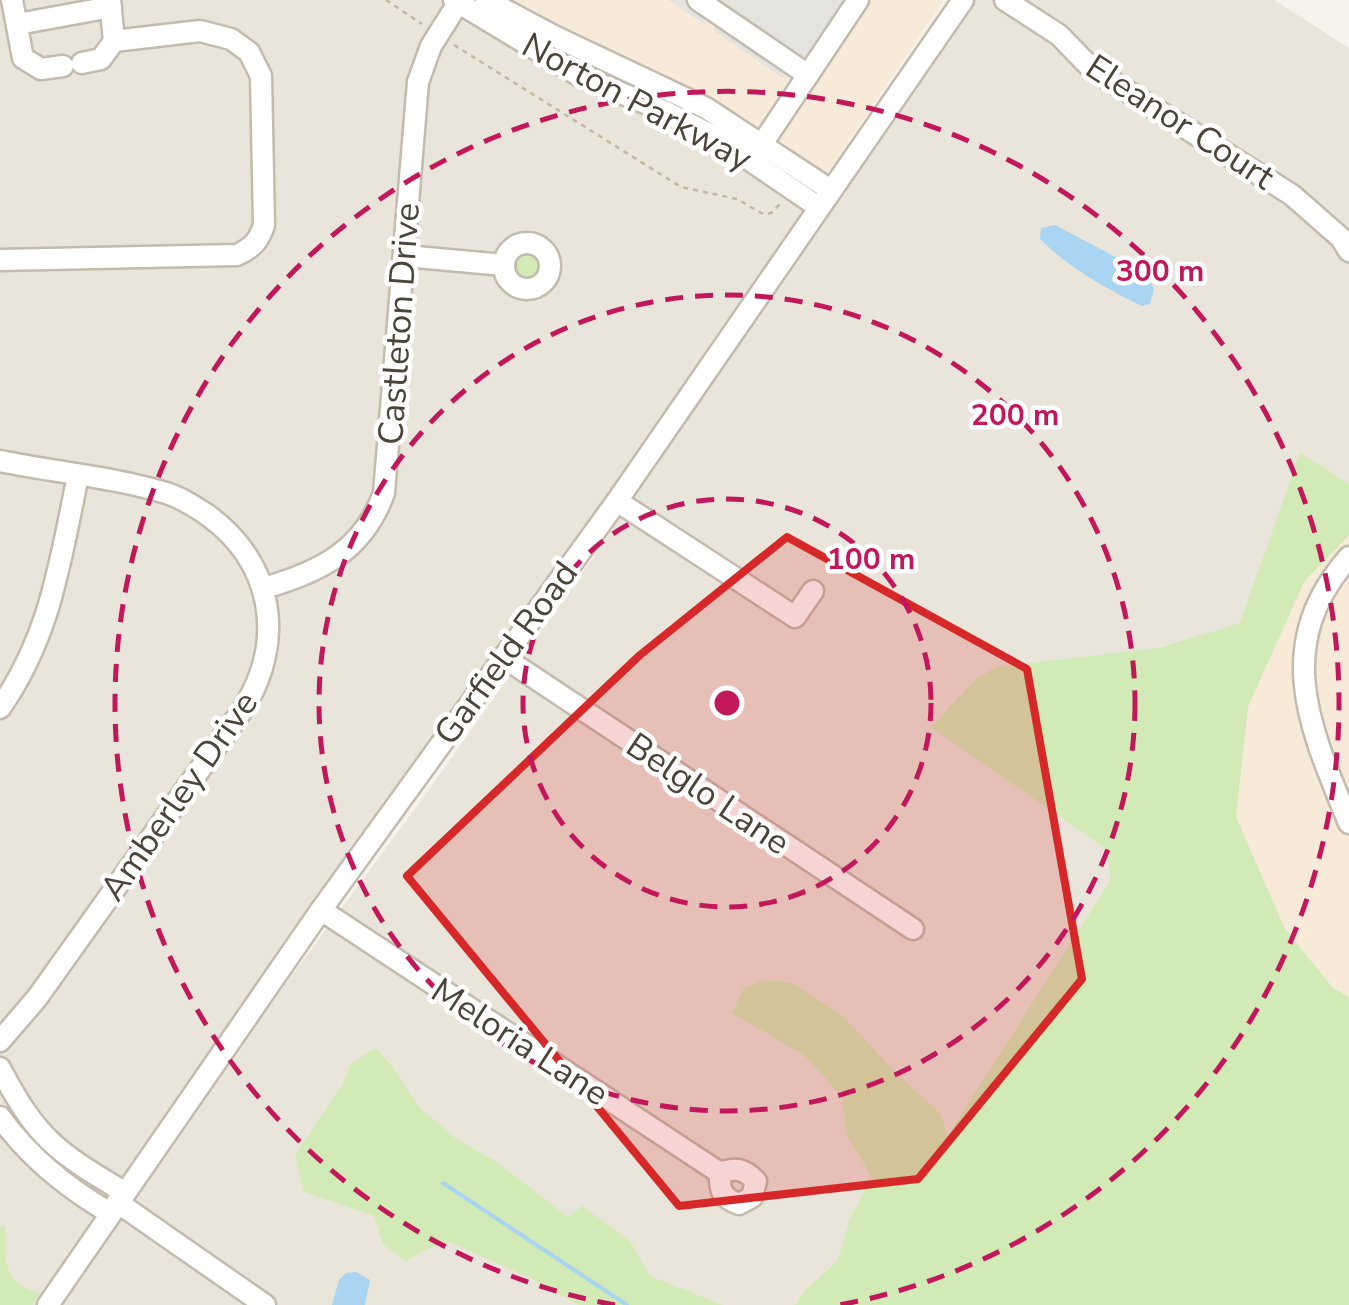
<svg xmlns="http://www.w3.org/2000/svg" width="1349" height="1305" viewBox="0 0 1349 1305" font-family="'Nunito Sans',sans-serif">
<rect width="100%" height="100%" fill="#f6f3ec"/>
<!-- residential -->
<g fill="#eae5da">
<path d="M 0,0 L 486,0 L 665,88 L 829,189 L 48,1305 L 0,1305 Z"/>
<path d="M 972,0 L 1274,0 L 1349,48 L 1349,484 L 1338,477 L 1112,881 L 839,1305 L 59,1305 L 164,1149 L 428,791 L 604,542 L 857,165 Z"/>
</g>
<!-- commercial -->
<g fill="#f7ead8">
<path d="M 499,0 L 944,0 L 825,176 Z"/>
<path d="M 1349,484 L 1349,1305 L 1112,881 Z"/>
</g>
<!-- green -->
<g fill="#d2eab5">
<circle cx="528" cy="265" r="17"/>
<path d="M 1300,453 L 1349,484 L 1349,535 L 1304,582 L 1248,707 L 1236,817 L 1285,929 L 1333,988 L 1349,997 L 1349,1305 L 795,1305 L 803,1293 L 838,1260 L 849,1221 L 872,1177 L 847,1135 L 842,1096 L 804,1055 L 732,1013 L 744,988 L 765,980 L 792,983 L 843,1016 L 895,1072 L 941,1114 L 947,1137 L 1111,880 L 1106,849 L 931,727 L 974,681 L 996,667 L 1159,648 L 1240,623 Z"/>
<path d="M 375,1048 L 394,1068 L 418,1106 L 455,1138 L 498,1163 L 568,1217 L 582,1206 L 630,1241 L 650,1276 L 723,1305 L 579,1305 L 530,1278 L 450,1242 L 427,1249 L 406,1261 L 383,1244 L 374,1216 L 304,1192 L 295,1155 L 342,1085 L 351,1064 Z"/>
<path d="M 0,1226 L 5,1227 C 6,1262 1,1284 40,1293 L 32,1305 L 0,1305 Z"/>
</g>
<!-- parking -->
<path fill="#e5e3e0" d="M 668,0 L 867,0 L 791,83 L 794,78 L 789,70 L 783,78 L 713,30 L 718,22 L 709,16 L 704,24 Z"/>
<!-- water -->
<g fill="#a9d4f2">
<path d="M 1055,225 L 1146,273 L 1154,289 L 1150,304 L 1142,306 C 1105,288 1069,268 1040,239 L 1041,228 Z"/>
<path d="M 356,1272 L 370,1280 L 365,1305 L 332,1305 L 339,1280 L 346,1273 Z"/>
</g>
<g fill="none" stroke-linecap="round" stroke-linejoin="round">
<!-- stream -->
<path stroke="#a9d4f2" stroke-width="4" d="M 443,1183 L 627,1305"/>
<defs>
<g id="minor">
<path d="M 12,0 L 23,58 L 41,69 L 63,66"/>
<path d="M 454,0 L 580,76 L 664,111 L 717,138 L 817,206"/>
<path d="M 486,0 L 556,37 L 706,108 L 829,189"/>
<path d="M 698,0 L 808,75"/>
<path d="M 1005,0 L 1059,35 L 1092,69 L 1292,195 L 1341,238 L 1349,251"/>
<path d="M 18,24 L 111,7"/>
<path d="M 82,63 L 101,59 L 114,41 L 110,0"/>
<path d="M 762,144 L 858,0"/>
<circle cx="527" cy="266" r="23"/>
<path d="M 405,256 L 504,265"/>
<path d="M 0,260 L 237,255 C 252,248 259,241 264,225 L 261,76 L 249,52 L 231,39 L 200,31 L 114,41"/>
<path d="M 0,461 C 54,472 113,477 166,493 C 180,497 194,506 206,514 C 274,562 286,641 243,709 L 37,998 L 0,1041"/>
<path d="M 617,501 L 795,617 L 813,591"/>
<path d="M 1349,557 C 1271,646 1310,728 1349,823"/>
<path d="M 264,588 C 320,572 363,551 384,493 L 418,82 L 431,46 L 460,0"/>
<path d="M 503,657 L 913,929"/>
<path d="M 0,708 C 51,635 60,561 78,476"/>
<path d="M 321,910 L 720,1173 C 719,1190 722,1198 739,1204 L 752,1197 L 756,1181 C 744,1169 736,1167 720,1173"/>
<path d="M 0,1068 C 37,1139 57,1152 124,1192"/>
<path d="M 0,1117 C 29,1157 67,1188 110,1213"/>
<path d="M 117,1202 L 265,1305"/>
<path d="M 48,1305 L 321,910 L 617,501 L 963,0"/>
</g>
</defs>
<!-- minor casing -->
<use href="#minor" stroke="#c2bbae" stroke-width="25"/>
<!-- path -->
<g stroke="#c4b79f" stroke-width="2.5" stroke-dasharray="5 5" stroke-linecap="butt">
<path d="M 386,0 L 422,24"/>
<path d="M 454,45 L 681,187 L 737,199 L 763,214 L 771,213 L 780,204"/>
</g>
<!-- minor -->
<use href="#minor" stroke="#fff" stroke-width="20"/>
</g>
<!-- marked area -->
<path fill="#d62828" fill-opacity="0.2" stroke="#d62828" stroke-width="8" stroke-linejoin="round" d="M 787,537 L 1027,669 L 1082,979 L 918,1179 L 679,1206 L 407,876 L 640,655 Z"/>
<!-- distance rings -->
<g fill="none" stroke="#c2185b" stroke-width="5" stroke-dasharray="18 12">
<circle cx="727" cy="703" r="204"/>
<circle cx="727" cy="703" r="408"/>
<path d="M615 1305A612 612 0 1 1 839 1305"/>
</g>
<g text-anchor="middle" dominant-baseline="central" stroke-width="9" stroke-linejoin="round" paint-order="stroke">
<!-- street labels -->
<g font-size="35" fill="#4b4439" stroke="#fff">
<text transform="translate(637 102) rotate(28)">Norton Parkway</text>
<text transform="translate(1180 122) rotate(33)">Eleanor Court</text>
<text transform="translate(399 324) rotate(-86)">Castleton Drive</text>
<text transform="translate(506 653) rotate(-54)">Garfield Road</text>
<text transform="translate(708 794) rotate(34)">Belglo Lane</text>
<text transform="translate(179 796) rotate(-55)">Amberley Drive</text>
<text transform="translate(520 1042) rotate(33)">Meloria Lane</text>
</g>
</g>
<circle cx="727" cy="703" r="15" fill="#c2185b" stroke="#fff" stroke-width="5"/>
<g font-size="30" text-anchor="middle" font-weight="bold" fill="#c2185b" stroke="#fff" stroke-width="9" stroke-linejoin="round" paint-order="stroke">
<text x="1160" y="281">300 m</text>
<text x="1015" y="425">200 m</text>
<text x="871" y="569">100 m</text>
</g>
</svg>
